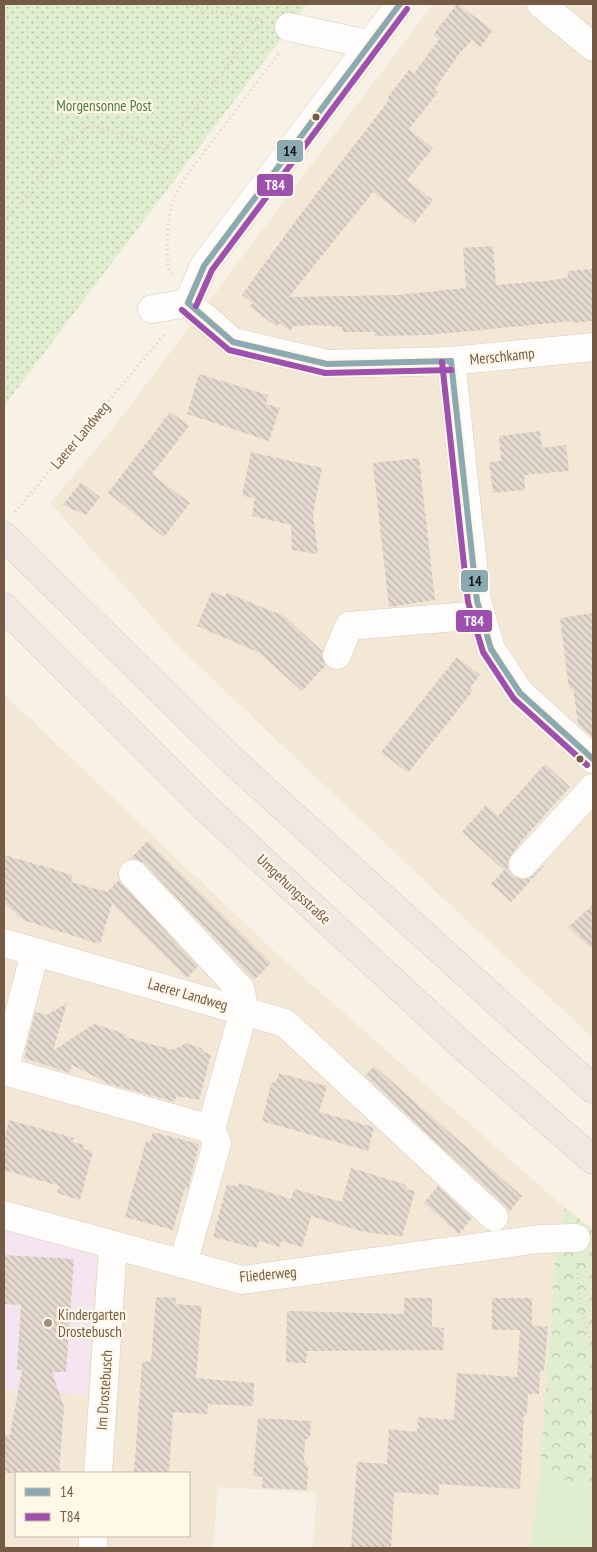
<svg xmlns="http://www.w3.org/2000/svg" width="597" height="1552" viewBox="0 0 597 1552" font-family="'PT Sans Narrow',sans-serif">
<defs>
<pattern id="grass-dots" width="8" height="8" patternUnits="userSpaceOnUse" patternTransform="scale(1.25)"><rect width="8" height="8" fill="#e0eecf"/><path d="M2 2h.1M6 6h.1" fill="none" stroke="#bac4aa" stroke-width="1.8" stroke-linecap="round"/></pattern>
<pattern id="forest-crowns" width="20" height="18" patternUnits="userSpaceOnUse" patternTransform="scale(1.25)"><rect width="20" height="18" fill="#e0eecf"/><path d="M2 6a3 3 0 1 1 6 0M12 15a3 3 0 1 1 6 0" fill="none" stroke="#bac4aa"/></pattern>
<pattern id="building-back-hatch" width="6" height="6" patternUnits="userSpaceOnUse" patternTransform="scale(1.25)"><rect width="6" height="6" fill="#e3d9ce"/><path d="M-1 5l2 2M0 0l6 6M5-1l2 2" fill="none" stroke="#bdb3a9"/></pattern>
</defs>
<rect width="100%" height="100%" fill="#f7f1e6"/>
<!-- residential -->
<g fill="#f3e8d5" fill-rule="evenodd">
<path d="M 433,4 L 593,4 L 593,1038 L 448,903 L 180,648 L 50,503 L 104,440 Z"/>
<path d="M 4,694 L 277,954 L 565,1208 L 555,1259 L 540,1471 L 530,1548 L 313,1548 L 317,1493 L 218,1487 L 213,1548 L 4,1548 ZM 16,1473 L 189,1473 L 189,1536 L 16,1536 Z"/>
</g>
<!-- education -->
<path fill="#f4e5f0" d="M 4,1230 L 96,1256 L 87,1395 L 4,1389 Z"/>
<!-- grass -->
<path fill="url(#grass-dots)" d="M 4,4 L 307,4 L 4,406 Z"/>
<!-- forest -->
<path fill="url(#forest-crowns)" d="M 565,1208 L 593,1229 L 593,1493 L 540,1471 L 555,1259 Z"/>
<!-- park -->
<path fill="#e0eecf" d="M 540,1471 L 593,1493 L 593,1548 L 530,1548 Z"/>
<!-- building -->
<g fill="url(#building-back-hatch)">
<path d="M 457,4 L 493,30 L 480,47 L 472,40 L 459,54 L 434,90 L 438,92 L 409,129 L 433,148 L 407,180 L 433,200 L 414,224 L 373,192 L 289,297 L 398,295 L 466,288 L 463,248 L 493,246 L 496,285 L 554,280 L 568,277 L 568,271 L 593,269 L 593,321 L 572,323 L 572,321 L 429,335 L 374,336 L 374,332 L 342,332 L 342,327 L 317,325 L 294,326 L 290,331 L 279,323 L 277,327 L 249,306 L 253,303 L 242,295 L 296,220 L 389,100 L 387,98 L 409,70 L 414,74 L 439,39 L 433,35 Z"/>
<path d="M 199,374 L 268,395 L 266,404 L 280,408 L 269,441 L 187,414 Z"/>
<path d="M 170,412 L 189,426 L 152,474 L 190,503 L 164,537 L 108,493 Z"/>
<path d="M 540,431 L 542,448 L 566,445 L 569,471 L 524,475 L 525,490 L 493,493 L 489,462 L 501,461 L 499,436 Z"/>
<path d="M 251,452 L 322,468 L 313,514 L 318,554 L 292,550 L 291,525 L 252,516 L 255,498 L 242,496 Z"/>
<path d="M 419,458 L 435,600 L 389,607 L 373,463 Z"/>
<path d="M 81,482 L 100,497 L 86,515 L 63,505 Z"/>
<path d="M 212,591 L 225,597 L 227,593 L 284,616 L 322,651 L 322,658 L 326,665 L 302,691 L 258,652 L 197,626 Z"/>
<path d="M 593,613 L 593,737 L 592,737 L 578,724 L 573,688 L 569,688 L 560,618 Z"/>
<path d="M 457,657 L 480,675 L 470,688 L 473,691 L 408,773 L 381,752 Z"/>
<path d="M 545,764 L 570,787 L 523,839 L 508,860 L 508,869 L 513,876 L 520,879 L 528,879 L 548,862 L 511,902 L 491,884 L 504,870 L 462,832 L 486,805 L 498,816 Z"/>
<path d="M 148,841 L 271,963 L 254,980 L 144,863 L 131,858 Z"/>
<path d="M 4,855 L 56,870 L 73,876 L 71,882 L 107,892 L 119,880 L 198,966 L 187,978 L 112,904 L 100,944 L 23,920 L 4,903 Z"/>
<path d="M 593,905 L 593,950 L 568,927 Z"/>
<path d="M 67,1003 L 53,1051 L 94,1024 L 126,1034 L 125,1037 L 173,1050 L 186,1043 L 201,1048 L 204,1052 L 211,1055 L 199,1100 L 176,1096 L 175,1102 L 109,1084 L 72,1065 L 70,1073 L 24,1058 L 35,1012 L 47,1015 Z"/>
<path d="M 374,1066 L 522,1196 L 509,1212 L 505,1206 L 365,1076 Z"/>
<path d="M 279,1073 L 327,1086 L 319,1112 L 374,1127 L 368,1151 L 262,1121 L 271,1084 L 277,1080 Z"/>
<path d="M 9,1120 L 74,1138 L 73,1142 L 84,1145 L 83,1149 L 93,1152 L 80,1200 L 57,1193 L 59,1186 L 4,1170 L 4,1141 Z"/>
<path d="M 153,1132 L 199,1144 L 188,1189 L 185,1188 L 173,1230 L 125,1217 L 146,1141 L 150,1142 Z"/>
<path d="M 351,1168 L 404,1184 L 407,1189 L 415,1191 L 402,1237 L 388,1234 L 388,1235 L 364,1232 L 311,1216 L 302,1247 L 281,1241 L 280,1247 L 259,1241 L 256,1248 L 213,1237 L 227,1184 L 238,1187 L 239,1183 L 291,1199 L 294,1189 L 342,1202 Z"/>
<path d="M 438,1186 L 472,1218 L 459,1234 L 424,1203 Z"/>
<path d="M 4,1255 L 74,1259 L 66,1372 L 52,1372 L 64,1407 L 59,1473 L 4,1473 L 4,1435 L 10,1435 L 22,1370 L 17,1369 L 21,1305 L 4,1304 Z"/>
<path d="M 156,1297 L 176,1298 L 175,1304 L 202,1306 L 196,1378 L 254,1383 L 253,1406 L 208,1404 L 207,1414 L 173,1412 L 169,1473 L 134,1473 L 142,1361 L 151,1362 Z"/>
<path d="M 404,1298 L 432,1298 L 432,1327 L 444,1328 L 443,1350 L 307,1351 L 306,1363 L 286,1362 L 287,1311 L 404,1314 Z"/>
<path d="M 492,1298 L 532,1298 L 532,1325 L 548,1327 L 544,1371 L 540,1371 L 539,1394 L 528,1394 L 527,1414 L 524,1413 L 520,1489 L 439,1484 L 439,1495 L 394,1492 L 391,1548 L 351,1548 L 357,1462 L 387,1464 L 389,1429 L 417,1432 L 418,1417 L 454,1420 L 457,1373 L 517,1377 L 520,1330 L 492,1330 Z"/>
<path d="M 258,1418 L 311,1421 L 310,1436 L 305,1440 L 304,1460 L 308,1466 L 307,1490 L 262,1488 L 263,1477 L 253,1476 Z"/>
</g>
<g fill="none" stroke-linecap="round" stroke-linejoin="round">
<defs>
<g id="minor">
<path d="M 541,4 L 593,47"/>
<path d="M 289,27 L 368,44"/>
<path d="M 188,303 L 233,342 L 327,364 L 451,361 L 593,347"/>
<path d="M 188,303 L 204,266 L 400,4"/>
<path d="M 152,309 L 188,303"/>
<path d="M 451,361 L 477,601 L 491,649 L 520,693 L 593,759"/>
<path d="M 337,655 L 349,626 L 481,615"/>
<path d="M 523,864 L 593,788"/>
<path d="M 133,874 L 241,990 L 244,1010 L 211,1129 L 217,1143 L 183,1264"/>
<path d="M 4,943 L 285,1023 L 494,1217"/>
<path d="M 4,1071 L 211,1129"/>
<path d="M 4,1071 L 35,952"/>
<path d="M 4,1215 L 242,1280 L 539,1239 L 576,1238"/>
<path d="M 98,1473 L 113,1246"/>
<path d="M 93,1548 L 93,1536"/>
</g>
<g id="highway">
<path d="M 4,536 L 233,761 L 593,1089"/>
<path d="M 4,607 L 206,808 L 465,1048 L 593,1160"/>
</g>
</defs>
<!-- minor casing -->
<use href="#minor" stroke="#d6ccc1" stroke-width="29"/>
<!-- highway casing -->
<use href="#highway" stroke="#d5ccc3" stroke-width="29"/>
<!-- path -->
<g stroke="#d8d0c8" stroke-width="3" stroke-dasharray="1 4" stroke-linecap="butt">
<path d="M 182,4 L 262,21"/>
<path d="M 4,224 L 69,140 L 92,125 L 165,149 L 262,20"/>
<path d="M 172,274 L 168,268 C 167,232 165,210 184,179 L 280,52"/>
<path d="M 15,512 L 164,335"/>
<path d="M 577,1263 C 579,1292 582,1322 593,1348"/>
</g>
<!-- minor -->
<use href="#minor" stroke="#fefdfb" stroke-width="28"/>
<!-- highway -->
<use href="#highway" stroke="#f1e8e2" stroke-width="28"/>
<defs>
<g id="bus-1">
<path d="M 188,303 L 204,266 L 400,4"/>
<path d="M 188,303 L 233,342 L 327,364 L 451,361"/>
<path d="M 451,361 L 477,601 L 491,649 L 520,693 L 593,759"/>
</g>
<g id="bus-2">
<path d="M 196,306 L 212,270 L 407,9"/>
<path d="M 182,310 L 229,350 L 325,373 L 451,370"/>
<path d="M 442,362 L 468,602 L 483,652 L 514,699 L 587,765"/>
</g>
</defs>
<!-- bus-1 casing -->
<use href="#bus-1" stroke="#fff7e7" stroke-width="10"/>
<!-- bus-2 casing -->
<use href="#bus-2" stroke="#fff7e7" stroke-width="10"/>
<!-- bus-1 -->
<use href="#bus-1" stroke="#8ba9b1" stroke-width="6"/>
<!-- bus-2 -->
<use href="#bus-2" stroke="#9e50ae" stroke-width="6"/>
</g>
<!-- markers -->
<g fill="#755a46" stroke="#fff7e7" stroke-width="2">
<circle cx="316" cy="117" r="4.5"/>
<circle cx="580" cy="759" r="4.5"/>
</g>
<circle fill="#a28f7e" stroke="#fff7e7" stroke-width="2" cx="48" cy="1323" r="5"/>
<g text-anchor="middle" dominant-baseline="central" stroke-width="4.5" stroke-linejoin="round" paint-order="stroke">
<!-- park labels -->
<g font-size="15" fill="#4c7c3d" stroke="#fff7e7">
<text x="104" y="105">Morgensonne Post</text>
</g>
<!-- street labels -->
<g font-size="15" fill="#755a46" stroke="#fff7e7">
<text transform="translate(502 356) rotate(-6)">Merschkamp</text>
<text transform="translate(80 435) rotate(-50)">Laerer Landweg</text>
<text transform="translate(294 889) rotate(43)">Umgehungsstraße</text>
<text transform="translate(188 994) rotate(16)">Laerer Landweg</text>
<text transform="translate(268 1274) rotate(-5)">Fliederweg</text>
<text transform="translate(104 1390) rotate(-86)">Im Drostebusch</text>
</g>
<!-- poi labels -->
<g font-size="15" fill="#755a46" stroke="#fff7e7" text-anchor="start">
<text x="58" y="1314">Kindergarten<tspan x="58" dy="17">Drostebusch</tspan></text>
</g>
</g>
<g stroke="#fff7e7" stroke-width="2">
<rect x="276" y="139" width="28" height="24" rx="5" fill="#8ba9b1"/>
<rect x="256" y="173" width="38" height="24" rx="5" fill="#9e50ae"/>
<rect x="460" y="569" width="29" height="24" rx="5" fill="#8ba9b1"/>
<rect x="455" y="609" width="38" height="24" rx="5" fill="#9e50ae"/>
</g>
<g font-size="14" text-anchor="middle" font-weight="bold" fill="#fff">
<text x="275" y="190">T84</text>
<text x="474" y="626">T84</text>
</g>
<g font-size="14" text-anchor="middle" font-weight="bold" fill="#111">
<text x="290" y="156">14</text>
<text x="475" y="586">14</text>
</g>
<!-- border -->
<rect width="597" height="1552" fill="none" stroke="#755a46" stroke-width="10"/>
<!-- legend -->
<rect x="15" y="1472" width="175" height="65" fill="#fff7e7" stroke="#c8b8a7"/>
<rect x="25" y="1488" width="25" height="8" fill="#8ba9b1" stroke="#c8b8a7"/>
<text x="60" y="1497" font-size="15" fill="#755a46">14</text>
<rect x="25" y="1513" width="25" height="8" fill="#9e50ae" stroke="#c8b8a7"/>
<text x="60" y="1522" font-size="15" fill="#755a46">T84</text>
</svg>
